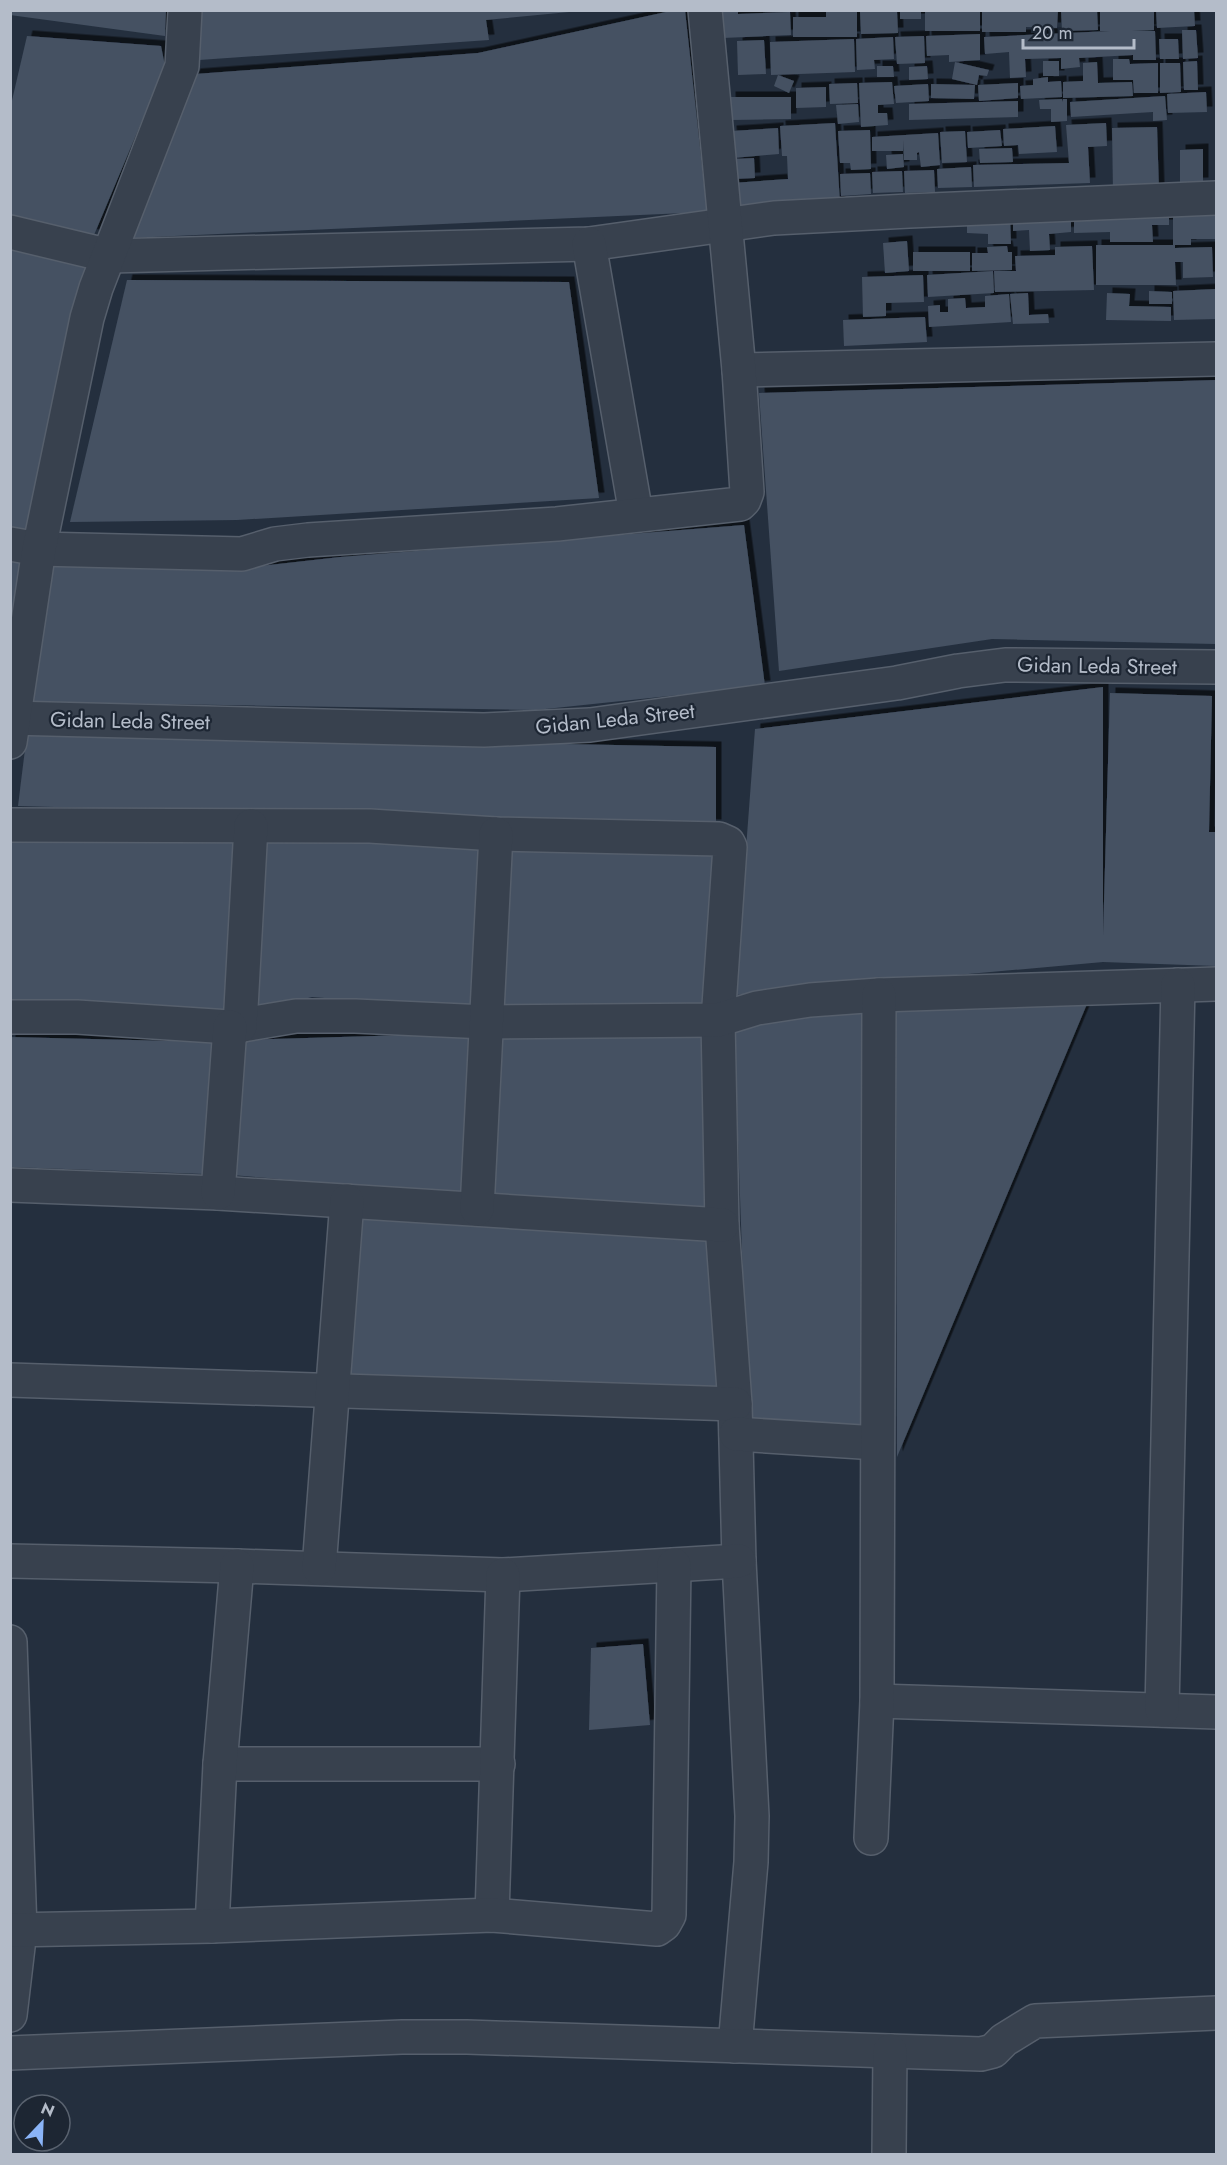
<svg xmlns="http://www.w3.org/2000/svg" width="1227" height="2165" viewBox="0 0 1227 2165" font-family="Jost,sans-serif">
<defs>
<filter id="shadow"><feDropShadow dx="5.5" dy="-5.5" stdDeviation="0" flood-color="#0009"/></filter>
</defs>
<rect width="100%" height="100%" fill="#242f3e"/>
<!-- building -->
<g fill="#455162" filter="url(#shadow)">
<path d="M 10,10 L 166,10 L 165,36 L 10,15 Z"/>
<path d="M 201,10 L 569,10 L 569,12 L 486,20 L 489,40 L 199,60 Z"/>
<path d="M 675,10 L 685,10 L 707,212 L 131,238 L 195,74 L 478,53 Z"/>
<path d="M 721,10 L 738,10 L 738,14 L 790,12 L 791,35 L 722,38 Z"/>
<rect x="900" y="10" width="21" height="9"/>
<rect x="925" y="10" width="55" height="21"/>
<path d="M 982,10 L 1058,10 L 1057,28 L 1026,27 L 1026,32 L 982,32 Z"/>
<path d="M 1061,10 L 1097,10 L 1098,30 L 1062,31 Z"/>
<path d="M 1100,10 L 1154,10 L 1154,30 L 1132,30 L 1155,31 L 1156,60 L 1133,60 L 1133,55 L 1079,58 L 1080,67 L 1061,69 L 1061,58 L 1025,59 L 1026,77 L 1010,78 L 1009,52 L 985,54 L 984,37 L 1110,31 L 1100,31 Z"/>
<path d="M 1156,10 L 1194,10 L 1195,26 L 1157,28 Z"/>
<path d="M 826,11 L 857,11 L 857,37 L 793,37 L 793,17 L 826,17 Z"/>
<path d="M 897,11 L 898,33 L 861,34 L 860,12 Z"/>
<path d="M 1182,30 L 1196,30 L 1198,58 L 1183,59 Z"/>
<path d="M 980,34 L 980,60 L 949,62 L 949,55 L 927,56 L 926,36 Z"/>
<path d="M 27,36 L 161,46 L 165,66 L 94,235 L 10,215 L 10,109 Z"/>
<path d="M 924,36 L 925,63 L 897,64 L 895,37 Z"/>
<path d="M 893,37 L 894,59 L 874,60 L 875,69 L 857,70 L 856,39 Z"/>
<path d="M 854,39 L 855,72 L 771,75 L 770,42 Z"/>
<path d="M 1159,39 L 1178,39 L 1179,59 L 1160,59 Z"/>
<path d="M 764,40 L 766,74 L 738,75 L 737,41 Z"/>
<path d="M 1113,59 L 1129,59 L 1130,64 L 1158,63 L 1158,93 L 1134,93 L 1133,80 L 1113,80 Z"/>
<rect x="1043" y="61" width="16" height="15"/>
<path d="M 1197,61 L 1198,90 L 1184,90 L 1183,62 Z"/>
<path d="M 955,62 L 989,70 L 987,76 L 979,75 L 977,85 L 952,79 Z"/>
<path d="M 1097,62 L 1098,83 L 1132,82 L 1133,96 L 1063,98 L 1063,82 L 1083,81 L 1083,63 Z"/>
<path d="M 1160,63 L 1180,63 L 1181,92 L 1160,93 Z"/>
<path d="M 877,66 L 893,66 L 894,77 L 877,77 Z"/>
<path d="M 927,66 L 928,79 L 909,80 L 909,67 Z"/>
<path d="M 778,75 L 794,81 L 789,93 L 774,86 Z"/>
<path d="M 1048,77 L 1048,82 L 1061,81 L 1062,97 L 1021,99 L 1020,86 L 1033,85 L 1033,79 Z"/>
<path d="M 892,82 L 894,104 L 878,105 L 878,113 L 887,113 L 888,125 L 861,127 L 859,83 Z"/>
<path d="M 857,83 L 858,103 L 830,104 L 829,84 Z"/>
<path d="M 1018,83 L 1018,98 L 979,101 L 978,85 Z"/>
<path d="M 928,84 L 929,101 L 896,103 L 894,86 Z"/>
<path d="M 931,84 L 975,85 L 974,99 L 931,98 Z"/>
<path d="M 826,87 L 826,107 L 796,108 L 796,88 Z"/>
<path d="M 1206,92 L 1207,112 L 1168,113 L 1167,94 Z"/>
<path d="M 1165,96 L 1167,120 L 1153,121 L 1153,112 L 1071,117 L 1070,102 Z"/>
<path d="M 730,97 L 791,97 L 791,119 L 731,120 Z"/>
<path d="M 1062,99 L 1063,102 L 1063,99 L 1067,99 L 1067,121 L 1051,122 L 1051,109 L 1040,109 L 1039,100 Z"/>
<path d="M 1018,101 L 1018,117 L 909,120 L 909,104 Z"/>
<path d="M 858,104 L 859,122 L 838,124 L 836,105 Z"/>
<path d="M 835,123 L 840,203 L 733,209 L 732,183 L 788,179 L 787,156 L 782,156 L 780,126 Z"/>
<path d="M 1106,123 L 1107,146 L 1088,147 L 1090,183 L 974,187 L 973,165 L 1069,163 L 1066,125 Z"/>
<path d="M 1055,126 L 1057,152 L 1019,154 L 1018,145 L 1004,146 L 1003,129 Z"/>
<path d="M 1157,127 L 1159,190 L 1113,191 L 1112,128 Z"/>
<path d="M 778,128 L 779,154 L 733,158 L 731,131 Z"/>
<path d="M 870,130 L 871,169 L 851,170 L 850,163 L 840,163 L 838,131 Z"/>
<path d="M 1000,130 L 1002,146 L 968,148 L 967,132 Z"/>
<path d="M 965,131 L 967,162 L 942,163 L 940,132 Z"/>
<path d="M 938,133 L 940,165 L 921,167 L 919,152 L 917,153 L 917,160 L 904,160 L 903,140 L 903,151 L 872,151 L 872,137 Z"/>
<path d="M 1012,148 L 1013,162 L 980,163 L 979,149 Z"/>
<path d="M 1203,149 L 1203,183 L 1180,184 L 1180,150 Z"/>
<path d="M 903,154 L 904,167 L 887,169 L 886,155 Z"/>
<path d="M 754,158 L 755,178 L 734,179 L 733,159 Z"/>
<path d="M 971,167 L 972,187 L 938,188 L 937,169 Z"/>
<path d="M 934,170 L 935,192 L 905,193 L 904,171 Z"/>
<path d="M 902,171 L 903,192 L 873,193 L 872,172 Z"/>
<path d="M 870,173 L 871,194 L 841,196 L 840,174 Z"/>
<path d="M 1216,209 L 1216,239 L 1191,239 L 1191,245 L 1175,245 L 1175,248 L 1212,247 L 1213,277 L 1183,278 L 1183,262 L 1175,262 L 1176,285 L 1096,285 L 1096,245 L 1173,245 L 1173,210 Z"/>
<path d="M 1169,211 L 1169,225 L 1152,225 L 1153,242 L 1110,242 L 1110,232 L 1074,233 L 1074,212 Z"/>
<path d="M 1071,213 L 1071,232 L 1049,234 L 1050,250 L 1030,251 L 1029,230 L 1013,231 L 1013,215 Z"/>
<path d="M 1010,216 L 1011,244 L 988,244 L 988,234 L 967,233 L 967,217 Z"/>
<path d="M 907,241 L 909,271 L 885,273 L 883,243 Z"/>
<path d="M 10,245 L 88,263 L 26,532 L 10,530 Z"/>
<path d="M 1007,246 L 1008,252 L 1012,252 L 1012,270 L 972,271 L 972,253 L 988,253 L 987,247 Z"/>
<path d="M 1092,246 L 1094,290 L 995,292 L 994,271 L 1016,271 L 1015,256 L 1055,255 L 1055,247 Z"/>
<rect x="913" y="252" width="57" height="19"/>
<path d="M 993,271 L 994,293 L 928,297 L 927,275 Z"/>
<path d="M 923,275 L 924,302 L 886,303 L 886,316 L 863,317 L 862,277 Z"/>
<path d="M 127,280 L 569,282 L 599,498 L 237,520 L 70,522 Z"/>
<path d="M 1216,289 L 1216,319 L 1174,320 L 1173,291 Z"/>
<path d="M 1149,291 L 1172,292 L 1172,304 L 1149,304 Z"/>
<path d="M 1028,293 L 1029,315 L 1048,314 L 1049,323 L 1013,324 L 1010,294 Z"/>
<path d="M 1107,293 L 1130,294 L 1129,306 L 1171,307 L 1171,321 L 1106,320 Z"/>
<path d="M 1009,294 L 1011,322 L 929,327 L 928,306 L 940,305 L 940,312 L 948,312 L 948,299 L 965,298 L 966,308 L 985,307 L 985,296 Z"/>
<path d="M 925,317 L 927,342 L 844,346 L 843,320 Z"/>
<path d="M 1216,380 L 1216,644 L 992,639 L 779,671 L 759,393 Z"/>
<path d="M 744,525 L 765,686 L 536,710 L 31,702 L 52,561 L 225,570 L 340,557 Z"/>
<path d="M 10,558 L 24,560 L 10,650 Z"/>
<path d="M 1103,687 L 1103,936 L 1110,693 L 1212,696 L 1209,832 L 1216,832 L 1216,966 L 1103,962 L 735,995 L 755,729 Z"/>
<path d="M 27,733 L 716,747 L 716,825 L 18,806 Z"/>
<path d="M 10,836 L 238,841 L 223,1013 L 10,1007 Z"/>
<path d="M 262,837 L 483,844 L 476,1010 L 312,997 L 255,1011 Z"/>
<path d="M 507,850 L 718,855 L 707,1008 L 498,1006 Z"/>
<path d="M 1087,1004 L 897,1457 L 896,1010 Z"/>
<path d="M 865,1010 L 863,1427 L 748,1419 L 734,1028 Z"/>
<path d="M 476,1033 L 463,1195 L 232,1175 L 240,1040 Z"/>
<path d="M 704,1033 L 710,1211 L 489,1194 L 496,1035 Z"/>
<path d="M 10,1037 L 215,1042 L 205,1174 L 10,1167 Z"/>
<path d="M 361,1219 L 708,1240 L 720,1389 L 348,1374 Z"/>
<path d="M 643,1644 L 650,1725 L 589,1730 L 591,1648 Z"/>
</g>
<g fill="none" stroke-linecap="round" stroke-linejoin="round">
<defs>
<g id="minor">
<path d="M 10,232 L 110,256 L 589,244 L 774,218 L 909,211 L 1216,198"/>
<path d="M 589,244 L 636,514"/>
<path d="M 739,370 L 1216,359"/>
<path d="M 10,544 L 39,549 L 242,554 L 275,544 L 308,540 L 557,524 L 740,504 L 744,500 L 747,492 L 739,370 L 705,10"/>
<path d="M 10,718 L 484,730 L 590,725 L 897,683 L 958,671 L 1005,665 L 1216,667"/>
<path d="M 10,742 L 39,549 L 87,318 L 96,288 L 182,66 L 185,10"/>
<path d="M 10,825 L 370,826 L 496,834 L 719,839 L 728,843 L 730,847 L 718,1020 L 722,1225 L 735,1404 L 739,1561 L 752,1816 L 751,1862 L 735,2046"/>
<path d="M 10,1017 L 77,1017 L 230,1027 L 296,1016 L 355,1016 L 486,1022 L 718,1020 L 757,1008 L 810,1000 L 879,995 L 1216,984"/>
<path d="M 240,1026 L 251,826"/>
<path d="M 10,1185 L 218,1193 L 722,1225"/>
<path d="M 218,1193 L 230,1027"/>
<path d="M 477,1209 L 496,834"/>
<path d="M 10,1380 L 735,1404"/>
<path d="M 736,1434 L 877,1443"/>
<path d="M 10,1561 L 237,1566 L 503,1575 L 739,1561"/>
<path d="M 319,1568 L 347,1201"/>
<path d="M 10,1642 L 20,1930 L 10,2015"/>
<path d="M 877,1701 L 1216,1712"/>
<path d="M 1162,1710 L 1178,985"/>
<path d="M 220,1764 L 498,1764"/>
<path d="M 871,1838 L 877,1701 L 879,995"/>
<path d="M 492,1915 L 503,1575"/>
<path d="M 212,1926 L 220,1764 L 237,1566"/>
<path d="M 10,1930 L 212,1926 L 492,1915 L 657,1929 L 664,1924 L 669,1915 L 674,1565"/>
<path d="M 10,2053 L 402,2037 L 467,2037 L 981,2054 L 993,2051 L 1004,2040 L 1035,2021 L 1216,2013"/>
<path d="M 889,2154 L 890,2051"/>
</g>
</defs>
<!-- minor casing -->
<use href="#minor" stroke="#565f6c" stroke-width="36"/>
<!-- minor -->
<use href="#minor" stroke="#38414e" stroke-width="33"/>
</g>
<g text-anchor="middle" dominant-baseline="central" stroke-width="4.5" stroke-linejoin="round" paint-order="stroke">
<!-- street labels -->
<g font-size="21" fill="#b4bcc9" stroke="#1d2633">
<text transform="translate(1097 666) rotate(1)">Gidan Leda Street</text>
<text transform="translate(615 719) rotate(-6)">Gidan Leda Street</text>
<text transform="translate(130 721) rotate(1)">Gidan Leda Street</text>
</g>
</g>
<!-- border -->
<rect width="1227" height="2165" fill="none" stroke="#b4bcc9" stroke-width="24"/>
<!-- north arrow -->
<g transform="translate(42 2123) rotate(23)"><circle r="28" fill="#1d2633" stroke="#59626f" stroke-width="1.5"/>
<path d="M0-4.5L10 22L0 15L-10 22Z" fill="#8ab4f8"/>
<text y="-9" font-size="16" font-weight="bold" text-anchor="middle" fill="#b4bcc9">N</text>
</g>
<!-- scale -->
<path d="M1023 39v9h111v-9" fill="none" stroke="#b4bcc9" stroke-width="3"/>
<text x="1032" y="39" font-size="18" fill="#b4bcc9" stroke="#1d2633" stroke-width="4.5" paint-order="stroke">20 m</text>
</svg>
